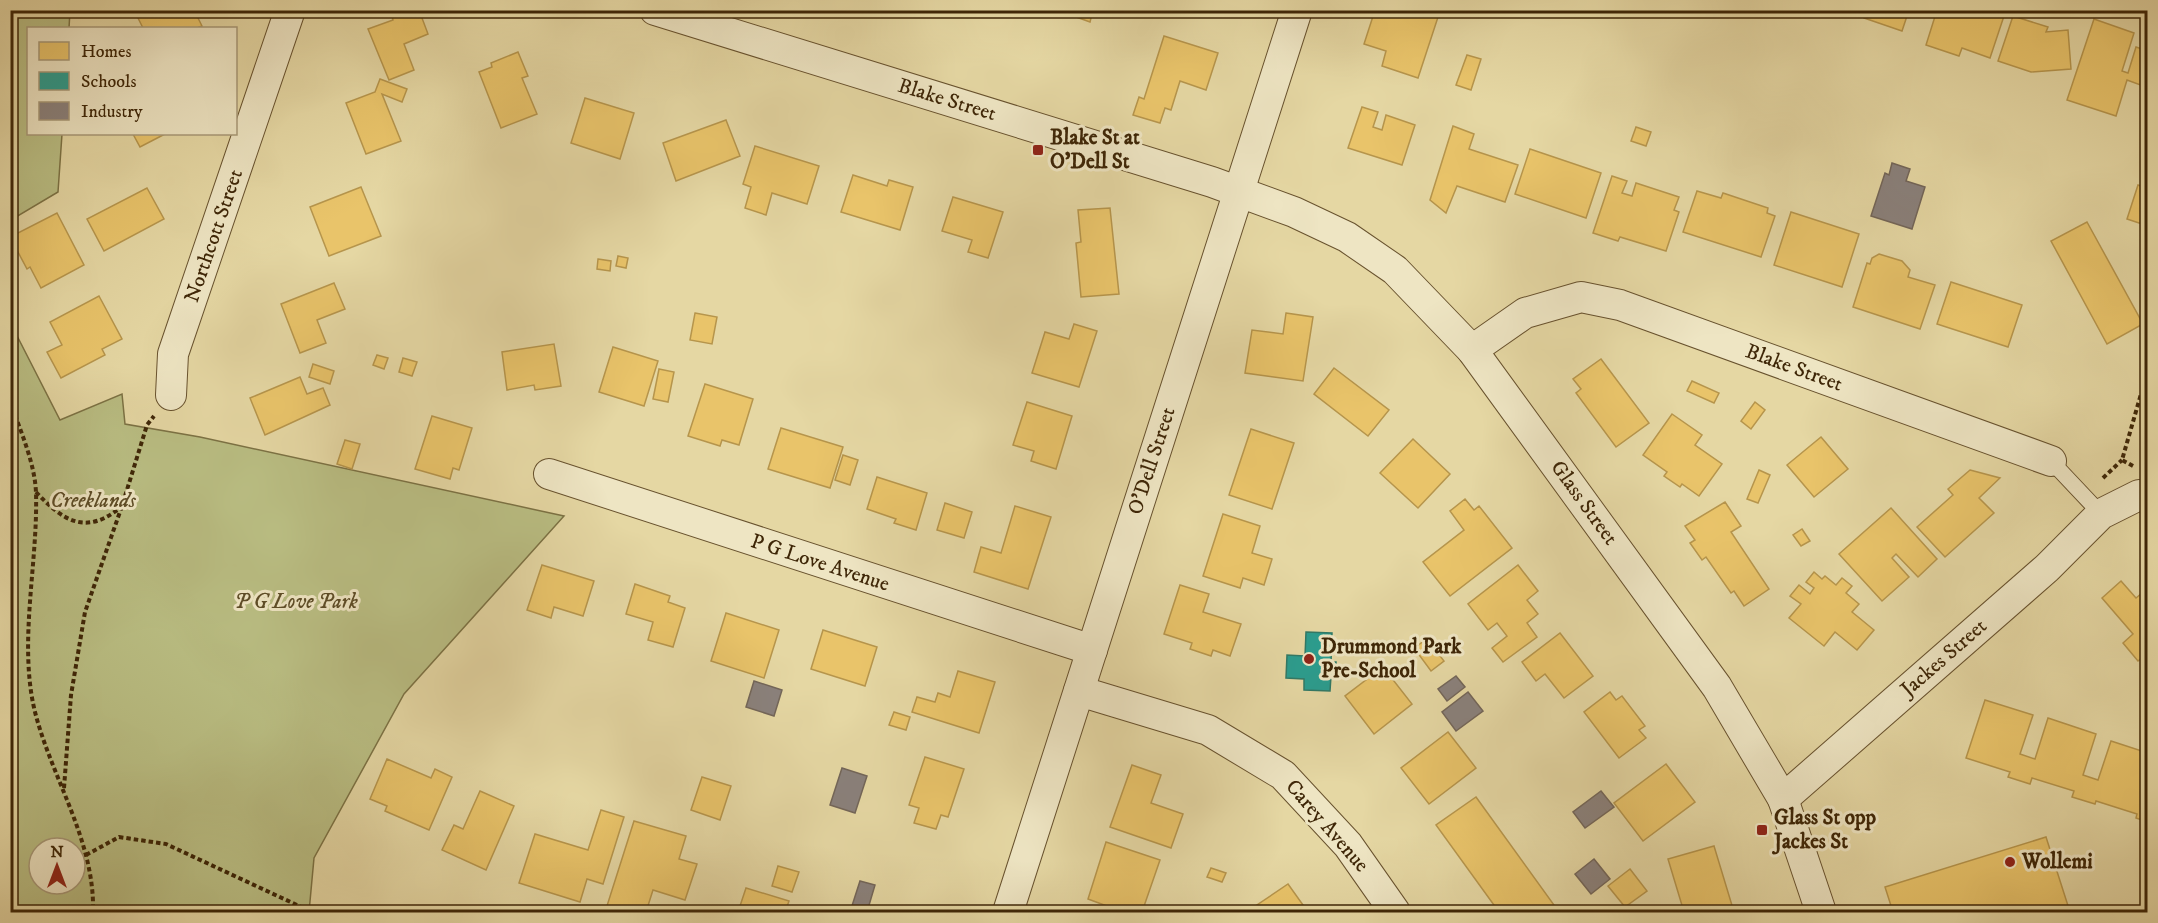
<svg xmlns="http://www.w3.org/2000/svg" width="2158" height="923" viewBox="0 0 2158 923" font-family="'IM FELL DW Pica',serif">
<rect width="100%" height="100%" fill="#e5d7a3"/>
<filter id="stains"><feTurbulence type="fractalNoise" baseFrequency=".00333" numOctaves="4"/><feColorMatrix values="0 0 0 0 .2 0 0 0 0 .09 0 0 0 0 .02 0 0 0 .5 -.17"/></filter>
<radialGradient id="worn" r=".72"><stop offset=".6" stop-color="#630" stop-opacity="0"/><stop offset="1" stop-color="#630" stop-opacity=".3"/></radialGradient>
<!-- green -->
<g fill="#b9bd82" stroke="#7c7244" stroke-width="1.5" fill-rule="evenodd">
<path d="M 10,11 L 70,11 L 69,28 L 28,28 L 28,134 L 62,134 L 58,192 L 11,220 Z"/>
<path d="M 11,324 L 60,420 L 122,394 L 125,424 L 200,437 L 564,516 L 404,694 L 314,858 L 309,912 L 11,912 ZM 39,848 L 75,848 L 75,884 L 39,884 Z"/>
</g>
<!-- homes -->
<g fill="#e9c46a" stroke="#b6954c" stroke-width="1.5">
<path d="M 134,10 L 194,10 L 202,26 L 197,28 L 143,28 Z"/>
<path d="M 419,10 L 428,34 L 404,44 L 414,70 L 389,80 L 368,29 L 393,20 L 391,10 Z"/>
<path d="M 1066,10 L 1093,10 L 1090,22 L 1065,13 Z"/>
<path d="M 1375,10 L 1440,11 L 1418,78 L 1382,66 L 1386,51 L 1364,44 Z"/>
<path d="M 1866,10 L 1909,10 L 1902,31 L 1864,18 Z"/>
<path d="M 1937,10 L 2006,10 L 1990,58 L 1962,48 L 1959,56 L 1926,45 Z"/>
<path d="M 2013,16 L 2048,27 L 2046,32 L 2068,30 L 2071,69 L 2031,72 L 1998,61 Z"/>
<path d="M 2094,19 L 2134,33 L 2122,71 L 2128,73 L 2136,47 L 2148,51 L 2146,87 L 2127,80 L 2116,116 L 2067,100 Z"/>
<path d="M 1164,36 L 1218,53 L 1206,90 L 1180,81 L 1171,110 L 1165,108 L 1160,123 L 1133,115 L 1139,97 L 1144,99 Z"/>
<path d="M 518,52 L 528,76 L 522,78 L 537,114 L 501,128 L 479,72 L 492,67 L 491,63 Z"/>
<path d="M 1467,55 L 1481,59 L 1471,90 L 1456,85 Z"/>
<path d="M 380,79 L 407,89 L 402,102 L 382,94 L 401,141 L 366,154 L 346,103 L 375,92 Z"/>
<path d="M 585,98 L 634,113 L 620,159 L 571,143 Z"/>
<path d="M 1362,107 L 1378,112 L 1373,127 L 1382,130 L 1386,115 L 1415,125 L 1402,165 L 1348,148 Z"/>
<path d="M 726,120 L 740,156 L 676,181 L 663,143 Z"/>
<path d="M 1453,126 L 1474,134 L 1469,149 L 1518,165 L 1505,202 L 1457,186 L 1446,213 L 1430,200 Z"/>
<path d="M 1636,127 L 1651,132 L 1646,146 L 1631,141 Z"/>
<path d="M 133,134 L 165,134 L 140,147 Z"/>
<path d="M 755,146 L 819,166 L 807,204 L 772,193 L 766,215 L 745,208 L 751,187 L 743,184 Z"/>
<path d="M 1530,149 L 1601,173 L 1586,218 L 1515,194 Z"/>
<path d="M 853,175 L 887,186 L 889,180 L 913,187 L 900,230 L 841,212 Z"/>
<path d="M 1612,176 L 1627,181 L 1622,193 L 1632,196 L 1636,183 L 1679,197 L 1674,210 L 1679,212 L 1666,251 L 1620,237 L 1618,241 L 1593,233 Z"/>
<path d="M 2138,185 L 2148,188 L 2148,226 L 2127,219 Z"/>
<path d="M 361,187 L 381,236 L 329,256 L 310,207 Z"/>
<path d="M 147,188 L 164,219 L 104,251 L 87,219 Z"/>
<path d="M 1697,191 L 1721,198 L 1723,193 L 1768,208 L 1767,213 L 1775,216 L 1761,257 L 1683,232 Z"/>
<path d="M 953,197 L 1003,212 L 988,258 L 968,252 L 972,240 L 942,231 Z"/>
<path d="M 1110,208 L 1119,294 L 1081,297 L 1076,243 L 1081,242 L 1078,210 Z"/>
<path d="M 1791,212 L 1859,234 L 1842,287 L 1774,265 Z"/>
<path d="M 57,213 L 84,265 L 41,288 L 30,267 L 27,269 L 10,237 Z"/>
<path d="M 2087,222 L 2143,324 L 2107,344 L 2051,241 Z"/>
<path d="M 1879,254 L 1902,261 L 1910,270 L 1908,277 L 1935,285 L 1920,329 L 1853,307 L 1867,263 L 1870,264 L 1872,258 Z"/>
<path d="M 618,256 L 628,258 L 626,268 L 616,266 Z"/>
<path d="M 598,259 L 611,261 L 610,271 L 597,269 Z"/>
<path d="M 1951,282 L 2022,305 L 2008,347 L 1937,324 Z"/>
<path d="M 334,283 L 345,309 L 317,320 L 326,343 L 300,353 L 281,304 Z"/>
<path d="M 99,296 L 122,339 L 102,349 L 105,355 L 61,378 L 47,352 L 62,345 L 50,322 Z"/>
<path d="M 695,313 L 717,317 L 712,344 L 690,340 Z"/>
<path d="M 1286,313 L 1313,317 L 1303,381 L 1245,373 L 1252,330 L 1283,334 Z"/>
<path d="M 1074,324 L 1097,331 L 1079,387 L 1032,373 L 1045,332 L 1069,339 Z"/>
<path d="M 554,344 L 561,386 L 535,390 L 534,385 L 507,390 L 502,352 Z"/>
<path d="M 613,347 L 658,361 L 644,406 L 599,392 Z"/>
<path d="M 377,355 L 388,358 L 384,369 L 373,365 Z"/>
<path d="M 403,358 L 417,362 L 412,376 L 399,372 Z"/>
<path d="M 1601,359 L 1649,423 L 1616,447 L 1576,393 L 1581,389 L 1573,379 Z"/>
<path d="M 313,364 L 334,371 L 330,384 L 309,377 Z"/>
<path d="M 1334,368 L 1389,410 L 1368,436 L 1314,394 Z"/>
<path d="M 659,369 L 674,372 L 668,402 L 653,399 Z"/>
<path d="M 300,377 L 307,394 L 323,388 L 330,405 L 265,435 L 250,398 Z"/>
<path d="M 1692,381 L 1719,393 L 1714,403 L 1687,391 Z"/>
<path d="M 705,384 L 753,399 L 739,445 L 722,440 L 720,446 L 688,436 Z"/>
<path d="M 1027,402 L 1072,416 L 1056,469 L 1031,461 L 1034,451 L 1013,445 Z"/>
<path d="M 1755,402 L 1765,410 L 1751,429 L 1741,421 Z"/>
<path d="M 1672,414 L 1702,435 L 1695,445 L 1722,464 L 1699,496 L 1682,484 L 1680,487 L 1664,476 L 1667,472 L 1643,455 Z"/>
<path d="M 432,416 L 472,428 L 459,470 L 453,468 L 450,479 L 415,469 Z"/>
<path d="M 781,428 L 843,447 L 830,488 L 768,469 Z"/>
<path d="M 1251,429 L 1294,443 L 1272,509 L 1229,495 Z"/>
<path d="M 1821,437 L 1848,469 L 1814,497 L 1787,465 Z"/>
<path d="M 1413,439 L 1450,474 L 1418,508 L 1380,473 Z"/>
<path d="M 345,440 L 360,444 L 352,469 L 337,464 Z"/>
<path d="M 843,455 L 858,460 L 850,485 L 835,480 Z"/>
<path d="M 1759,470 L 1770,475 L 1758,503 L 1747,499 Z"/>
<path d="M 1970,470 L 2000,478 L 1979,498 L 1994,513 L 1945,557 L 1917,527 L 1953,495 L 1948,489 Z"/>
<path d="M 877,477 L 927,493 L 916,530 L 894,523 L 896,519 L 867,509 Z"/>
<path d="M 1465,499 L 1474,510 L 1479,506 L 1512,548 L 1450,596 L 1423,562 L 1464,530 L 1450,511 Z"/>
<path d="M 1725,502 L 1741,526 L 1731,532 L 1769,589 L 1744,606 L 1734,591 L 1731,593 L 1706,557 L 1702,560 L 1690,543 L 1695,540 L 1685,526 Z"/>
<path d="M 945,503 L 972,512 L 964,538 L 937,530 Z"/>
<path d="M 1015,506 L 1051,517 L 1028,589 L 974,572 L 981,547 L 1001,553 Z"/>
<path d="M 1891,508 L 1937,559 L 1918,577 L 1896,554 L 1892,558 L 1909,577 L 1882,601 L 1839,554 Z"/>
<path d="M 1223,514 L 1260,526 L 1252,553 L 1272,559 L 1264,585 L 1243,578 L 1240,588 L 1203,576 Z"/>
<path d="M 1802,529 L 1810,541 L 1801,546 L 1793,535 Z"/>
<path d="M 542,565 L 594,581 L 583,616 L 554,607 L 551,618 L 527,610 Z"/>
<path d="M 1518,565 L 1538,591 L 1527,600 L 1538,614 L 1527,623 L 1537,637 L 1503,662 L 1492,648 L 1507,636 L 1497,623 L 1488,630 L 1468,604 Z"/>
<path d="M 1814,572 L 1822,579 L 1825,576 L 1836,585 L 1842,578 L 1852,586 L 1846,593 L 1859,604 L 1852,612 L 1874,630 L 1857,650 L 1835,632 L 1824,646 L 1789,618 L 1801,604 L 1790,596 L 1799,585 L 1810,594 L 1814,588 L 1806,582 Z"/>
<path d="M 2121,581 L 2136,598 L 2148,588 L 2148,653 L 2138,661 L 2123,643 L 2133,634 L 2102,598 Z"/>
<path d="M 635,584 L 670,596 L 668,602 L 685,608 L 673,647 L 648,640 L 653,622 L 626,614 Z"/>
<path d="M 1180,585 L 1209,594 L 1203,612 L 1241,624 L 1230,656 L 1213,650 L 1211,656 L 1190,649 L 1192,643 L 1164,634 Z"/>
<path d="M 726,613 L 779,630 L 764,678 L 711,661 Z"/>
<path d="M 823,630 L 877,647 L 865,686 L 811,669 Z"/>
<path d="M 1560,633 L 1593,676 L 1564,698 L 1545,674 L 1536,681 L 1522,662 Z"/>
<path d="M 1427,639 L 1444,661 L 1431,671 L 1414,648 Z"/>
<path d="M 1383,667 L 1412,704 L 1374,734 L 1345,696 Z"/>
<path d="M 958,671 L 995,682 L 979,733 L 912,712 L 917,697 L 935,702 L 938,693 L 950,697 Z"/>
<path d="M 1610,692 L 1616,700 L 1622,696 L 1645,726 L 1639,730 L 1646,738 L 1619,758 L 1584,712 Z"/>
<path d="M 1985,700 L 2033,715 L 2020,754 L 2035,759 L 2048,718 L 2096,734 L 2083,775 L 2098,780 L 2111,741 L 2148,753 L 2148,822 L 2136,818 L 2137,814 L 2096,801 L 2095,804 L 2072,797 L 2074,791 L 2032,778 L 2030,784 L 2008,777 L 2010,772 L 1966,758 Z"/>
<path d="M 894,712 L 910,717 L 906,730 L 889,725 Z"/>
<path d="M 1448,732 L 1476,768 L 1429,804 L 1401,768 Z"/>
<path d="M 925,757 L 964,769 L 948,817 L 941,815 L 936,829 L 914,823 L 919,808 L 909,805 Z"/>
<path d="M 387,759 L 431,778 L 435,769 L 452,777 L 429,830 L 385,811 L 387,806 L 370,799 Z"/>
<path d="M 1666,764 L 1695,802 L 1643,841 L 1614,803 Z"/>
<path d="M 1132,765 L 1161,775 L 1151,803 L 1183,814 L 1171,848 L 1110,827 Z"/>
<path d="M 702,777 L 731,786 L 720,820 L 691,810 Z"/>
<path d="M 480,791 L 514,806 L 486,870 L 442,850 L 454,825 L 463,829 Z"/>
<path d="M 1476,797 L 1554,905 L 1544,912 L 1499,912 L 1436,825 Z"/>
<path d="M 601,810 L 624,817 L 603,884 L 587,879 L 580,902 L 519,883 L 535,834 L 588,850 Z"/>
<path d="M 634,821 L 686,836 L 679,859 L 697,864 L 685,900 L 653,890 L 646,912 L 616,912 L 606,909 Z"/>
<path d="M 2046,837 L 2070,912 L 1893,912 L 1885,887 Z"/>
<path d="M 1106,842 L 1160,860 L 1142,912 L 1123,912 L 1088,899 Z"/>
<path d="M 1714,846 L 1734,912 L 1684,912 L 1668,859 Z"/>
<path d="M 778,866 L 799,872 L 792,892 L 772,886 Z"/>
<path d="M 1211,868 L 1226,873 L 1222,882 L 1207,877 Z"/>
<path d="M 1630,869 L 1647,891 L 1625,907 L 1608,886 Z"/>
<path d="M 1288,884 L 1308,912 L 1258,912 L 1254,907 Z"/>
<path d="M 746,888 L 789,901 L 785,912 L 738,912 Z"/>
</g>
<!-- schools -->
<path fill="#2a9d8f" stroke="#307966" stroke-width="1.5" d="M 1306,632 L 1332,633 L 1331,662 L 1336,662 L 1336,676 L 1331,676 L 1330,691 L 1304,690 L 1304,679 L 1286,678 L 1287,655 L 1305,656 Z"/>
<!-- industry -->
<g fill="#8a817c" stroke="#736659" stroke-width="1.5">
<path d="M 1892,163 L 1910,169 L 1906,181 L 1925,187 L 1912,229 L 1871,216 L 1885,173 L 1889,175 Z"/>
<path d="M 1456,676 L 1465,687 L 1447,701 L 1438,689 Z"/>
<path d="M 754,681 L 782,690 L 774,716 L 746,707 Z"/>
<path d="M 1468,692 L 1483,711 L 1456,731 L 1442,712 Z"/>
<path d="M 842,768 L 867,776 L 855,813 L 830,805 Z"/>
<path d="M 1601,791 L 1614,807 L 1585,828 L 1573,812 Z"/>
<path d="M 1594,859 L 1610,879 L 1591,894 L 1575,874 Z"/>
<path d="M 860,881 L 875,885 L 867,912 L 850,912 Z"/>
</g>
<g fill="none" stroke-linecap="round" stroke-linejoin="round">
<defs>
<path id="service" d="M 2051,461 L 2101,514"/>
<g id="minor">
<path d="M 655,10 L 1212,182 L 1294,212 L 1347,237 L 1395,270 L 1472,350 L 1717,687 L 1783,799 L 1821,912"/>
<path d="M 1472,350 L 1525,313 L 1581,297 L 1620,305 L 2051,461"/>
<path d="M 171,395 L 173,354 L 290,10"/>
<path d="M 549,474 L 1092,650"/>
<path d="M 1079,691 L 1208,730 L 1283,775 L 1348,845 L 1395,912"/>
<path d="M 1783,799 L 2047,568 L 2101,514 L 2139,495 L 2148,498"/>
<path d="M 1008,912 L 1297,10"/>
</g>
</defs>
<!-- service casing -->
<use href="#service" stroke="#68522e" stroke-width="17"/>
<!-- minor casing -->
<use href="#minor" stroke="#68522e" stroke-width="32"/>
<!-- path -->
<g stroke="#3e2607" stroke-width="4" stroke-dasharray="4.5 3" stroke-linecap="butt">
<path d="M 10,401 C 20,430 35,463 36,493 C 38,564 18,643 35,712 C 52,779 95,841 93,912"/>
<path d="M 2133,466 L 2122,460 L 2141,394 L 2148,383"/>
<path d="M 2103,478 L 2122,460"/>
<path d="M 36,492 C 63,521 86,536 121,507"/>
<path d="M 64,788 L 71,695 L 85,612 L 122,506 L 147,425 L 154,416"/>
<path d="M 86,855 L 119,837 L 166,844 L 312,912"/>
</g>
<!-- service -->
<use href="#service" stroke="#eee5c3" stroke-width="15"/>
<!-- minor -->
<use href="#minor" stroke="#eee5c3" stroke-width="30"/>
</g>
<!-- markers -->
<g fill="#8f2418" stroke="#eee5c3" stroke-width="2">
<rect x="1032" y="144" width="12" height="12" rx="3"/>
<circle cx="1309" cy="659" r="6"/>
<rect x="1756" y="824" width="12" height="12" rx="3"/>
<circle cx="2010" cy="862" r="6"/>
</g>
<g text-anchor="middle" dominant-baseline="central" stroke-width="6" stroke-linejoin="round" paint-order="stroke">
<!-- street labels -->
<g font-size="21" fill="#3e2607" stroke="#eee5c3">
<text transform="translate(947 100) rotate(17)">Blake Street</text>
<text transform="translate(214 236) rotate(-71)">Northcott Street</text>
<text transform="translate(1794 368) rotate(20)">Blake Street</text>
<text transform="translate(1152 461) rotate(-72)">O'Dell Street</text>
<text transform="translate(1584 503) rotate(54)">Glass Street</text>
<text transform="translate(820 563) rotate(18)">P G Love Avenue</text>
<text transform="translate(1944 658) rotate(-41)">Jackes Street</text>
<text transform="translate(1327 826) rotate(49)">Carey Avenue</text>
</g>
<!-- poi labels -->
<g font-size="21" font-weight="bold" fill="#3e2607" stroke="#eee5c3" text-anchor="start">
<text x="1050" y="138">Blake St at<tspan x="1050" dy="24">O'Dell St</tspan></text>
<text x="1321" y="647">Drummond Park<tspan x="1321" dy="24">Pre-School</tspan></text>
<text x="1774" y="818">Glass St opp<tspan x="1774" dy="24">Jackes St</tspan></text>
<text x="2022" y="862">Wollemi</text>
</g>
<!-- park labels -->
<g font-size="21" font-style="italic" fill="#5d4c26" stroke="#eee5c3">
<text x="93" y="501">Creeklands</text>
<text x="296" y="602">P G Love Park</text>
</g>
</g>
<!-- margin -->
<rect width="2158" height="923" fill="none" stroke="#e5d7a3" stroke-width="36"/>
<rect x="12" y="12" width="2134" height="899" fill="none" stroke="#3e2607" stroke-width="3"/>
<rect x="18" y="18" width="2122" height="887" fill="none" stroke="#3e2607" stroke-width="1.5"/>
<!-- legend -->
<rect x="27" y="27" width="210" height="108" fill="#eee5c3" stroke="#a89978" stroke-width="1.5"/>
<rect x="39" y="42" width="30" height="18" fill="#e9c46a" stroke="#a89978" stroke-width="1.5"/>
<text x="81" y="57" font-size="18" fill="#3e2607">Homes</text>
<rect x="39" y="72" width="30" height="18" fill="#2a9d8f" stroke="#a89978" stroke-width="1.5"/>
<text x="81" y="87" font-size="18" fill="#3e2607">Schools</text>
<rect x="39" y="102" width="30" height="18" fill="#8a817c" stroke="#a89978" stroke-width="1.5"/>
<text x="81" y="117" font-size="18" fill="#3e2607">Industry</text>
<!-- north arrow -->
<g transform="translate(57 866)"><circle r="28" fill="#eee5c3" stroke="#a89978" stroke-width="1.5"/>
<path d="M0-4.5L10 22L0 15L-10 22Z" fill="#8f2418"/>
<text y="-9" font-size="16" font-weight="bold" text-anchor="middle" fill="#3e2607">N</text>
</g>
<rect width="100%" height="100%" filter="url(#stains)"/>
<rect width="100%" height="100%" fill="url(#worn)"/>
</svg>
